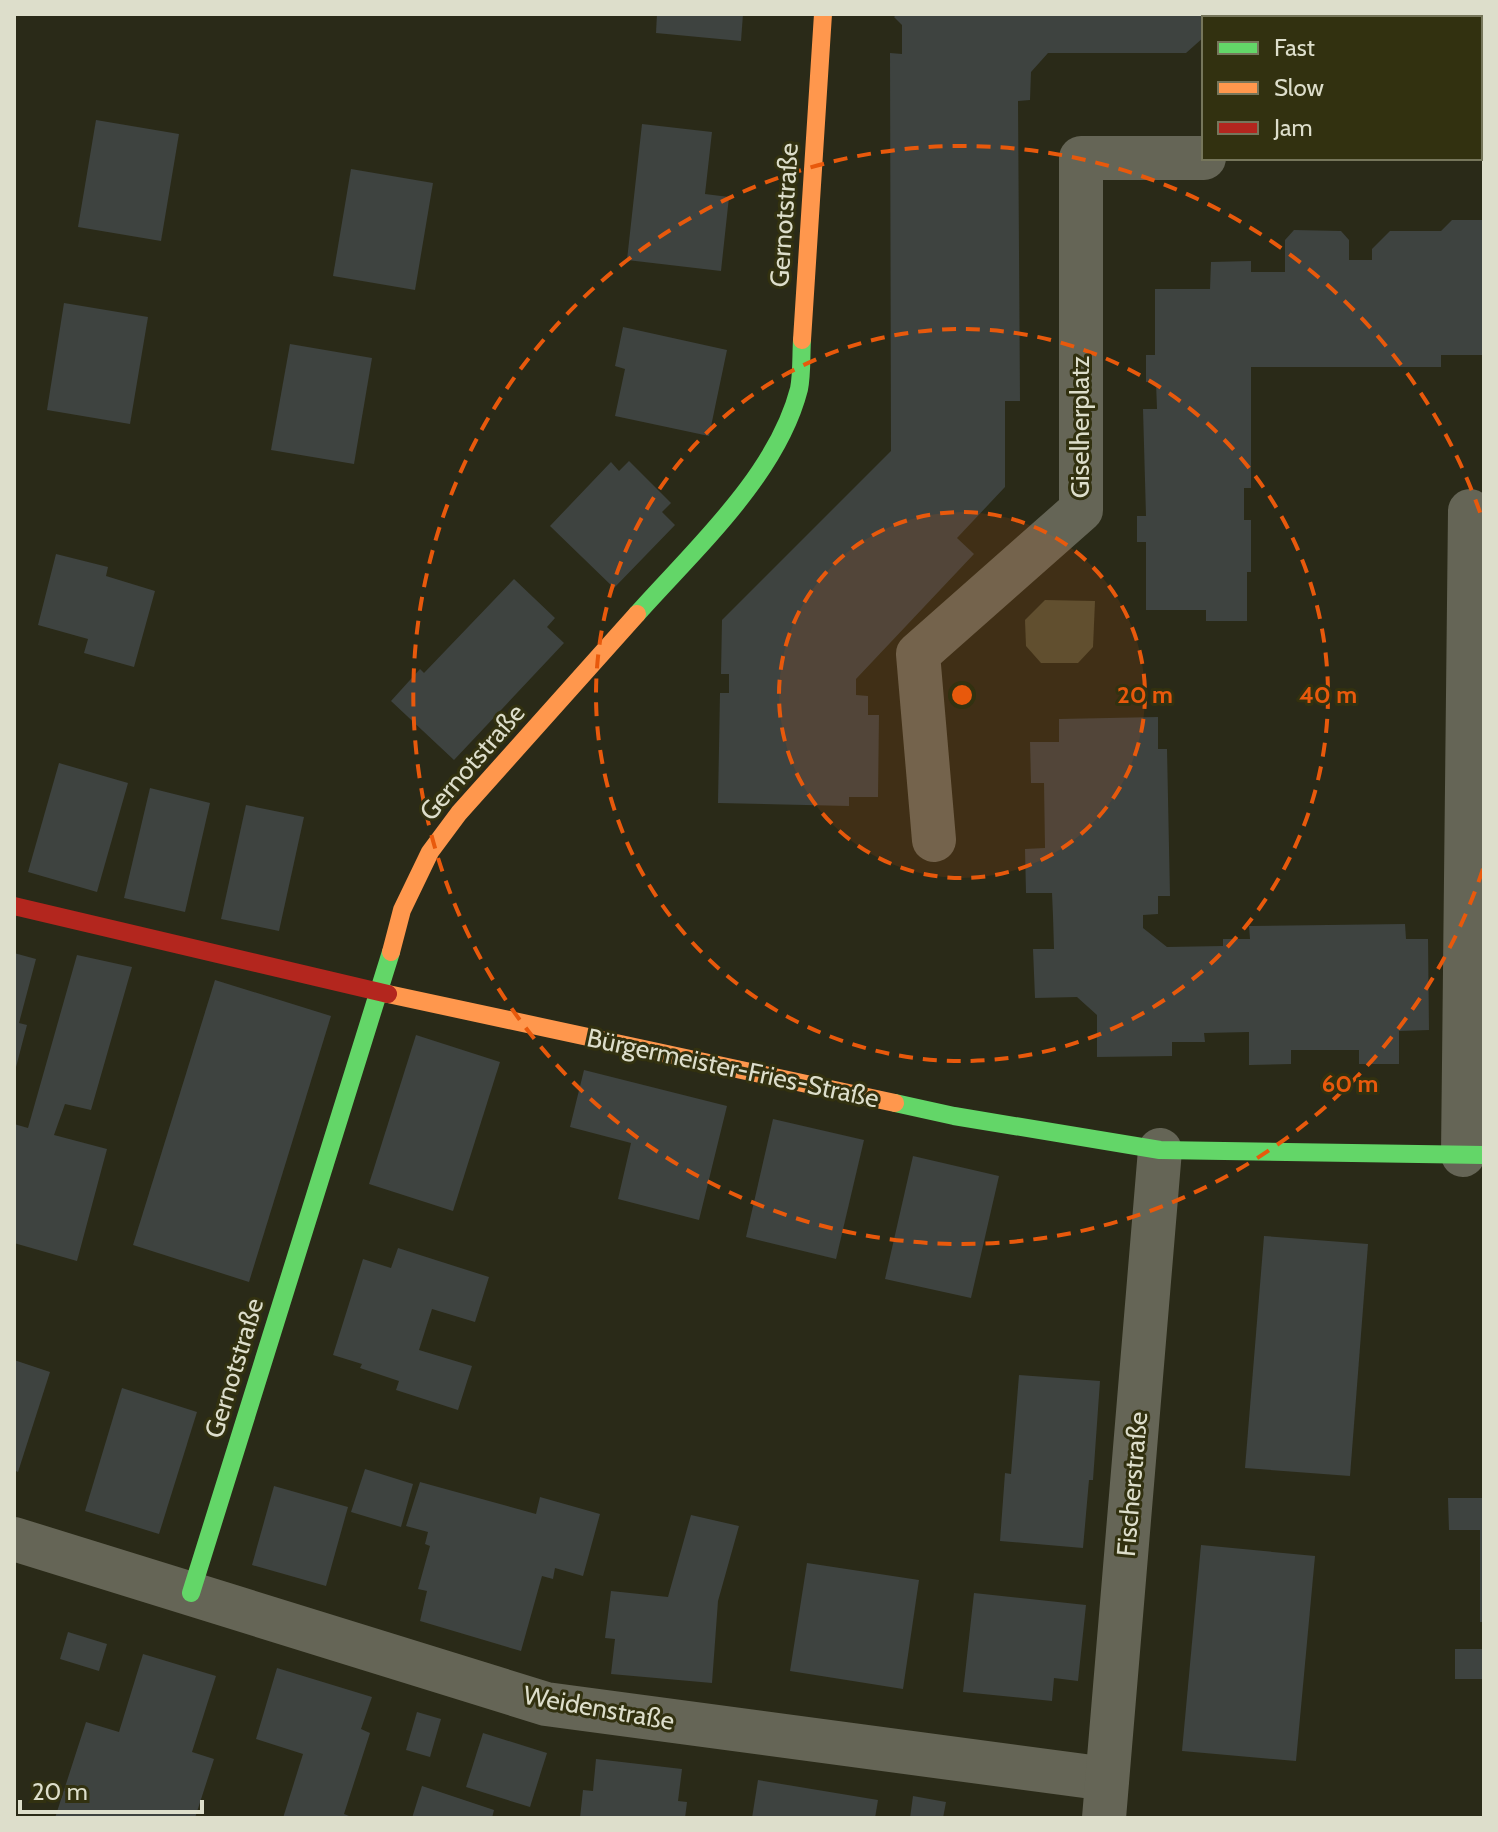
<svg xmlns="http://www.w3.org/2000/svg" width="1498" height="1832" viewBox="0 0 1498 1832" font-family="Cabin,sans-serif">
<rect width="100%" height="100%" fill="#2a2a18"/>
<!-- green -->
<path fill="#4f4e35" d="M 1045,600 L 1095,601 L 1093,647 L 1078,663 L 1041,663 L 1026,646 L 1025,620 Z"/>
<!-- building -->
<g fill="#3e4340">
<path d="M 657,14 L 743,14 L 741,41 L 656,33 Z"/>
<path d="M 897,14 L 1217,14 L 1217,18 L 1204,18 L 1204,37 L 1186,53 L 1048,53 L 1031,72 L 1030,100 L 1018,101 L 1020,401 L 1005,401 L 1005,487 L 957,538 L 974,554 L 856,679 L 856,695 L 868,696 L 868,715 L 879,715 L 878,797 L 849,797 L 849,806 L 718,803 L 720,693 L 729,693 L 729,674 L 721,674 L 722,620 L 891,451 L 890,53 L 902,54 L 902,25 L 894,17 Z"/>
<path d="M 1337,14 L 1484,14 L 1484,67 L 1480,67 L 1480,18 L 1337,18 Z"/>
<path d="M 96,120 L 179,134 L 161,241 L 78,227 Z"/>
<path d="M 642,124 L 712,132 L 705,194 L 729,197 L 721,271 L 627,260 Z"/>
<path d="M 351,169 L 433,183 L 415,290 L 333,276 Z"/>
<path d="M 1452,220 L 1484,220 L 1484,355 L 1441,355 L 1441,367 L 1251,367 L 1251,488 L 1244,488 L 1244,520 L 1251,520 L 1251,572 L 1247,572 L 1247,621 L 1206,621 L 1206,610 L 1146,610 L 1146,542 L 1137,542 L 1137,516 L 1146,516 L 1143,409 L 1157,409 L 1156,382 L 1146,382 L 1146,355 L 1155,355 L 1155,289 L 1210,289 L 1211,262 L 1251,261 L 1251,272 L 1285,272 L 1285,240 L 1294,230 L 1341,231 L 1349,240 L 1349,260 L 1372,260 L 1372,249 L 1390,231 L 1441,231 Z"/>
<path d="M 64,303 L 148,317 L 130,424 L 47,410 Z"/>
<path d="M 623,327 L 727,350 L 709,436 L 615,416 L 625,369 L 615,366 Z"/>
<path d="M 290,344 L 372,358 L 354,464 L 271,450 Z"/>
<path d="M 629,461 L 671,503 L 662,512 L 675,525 L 614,588 L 550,526 L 611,462 L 619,471 Z"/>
<path d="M 56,554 L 108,567 L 106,576 L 155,591 L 134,667 L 84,653 L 88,639 L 38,625 Z"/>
<path d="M 514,579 L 555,618 L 547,627 L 564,643 L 454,760 L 391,701 L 420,669 L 424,673 Z"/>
<path d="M 1158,717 L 1158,749 L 1167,749 L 1170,896 L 1158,896 L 1158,914 L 1143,915 L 1143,928 L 1167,947 L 1223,946 L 1223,939 L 1250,939 L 1249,926 L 1405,924 L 1406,939 L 1428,939 L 1429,1030 L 1399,1031 L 1399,1064 L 1359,1064 L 1359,1050 L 1291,1050 L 1291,1064 L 1249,1065 L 1249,1032 L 1204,1033 L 1205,1042 L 1172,1042 L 1172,1056 L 1097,1057 L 1097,1015 L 1077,997 L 1035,998 L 1033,949 L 1054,949 L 1053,916 L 1052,893 L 1026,893 L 1025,849 L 1045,848 L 1044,783 L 1031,783 L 1030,742 L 1059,742 L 1059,719 Z"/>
<path d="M 59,763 L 128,783 L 97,892 L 28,872 Z"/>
<path d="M 150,788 L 210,803 L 185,912 L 124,898 Z"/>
<path d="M 246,805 L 304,817 L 279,931 L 221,919 Z"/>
<path d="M 14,953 L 36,959 L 19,1023 L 27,1025 L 15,1071 Z"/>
<path d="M 77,955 L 132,967 L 91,1110 L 65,1104 L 54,1135 L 107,1149 L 77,1261 L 14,1243 L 14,1124 L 28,1128 Z"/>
<path d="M 215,980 L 331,1016 L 249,1282 L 133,1245 Z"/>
<path d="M 416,1035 L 500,1062 L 453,1211 L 369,1184 Z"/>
<path d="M 584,1070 L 727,1106 L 699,1220 L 618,1199 L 631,1143 L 570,1127 Z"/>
<path d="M 773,1119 L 864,1140 L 836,1259 L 746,1237 Z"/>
<path d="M 913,1156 L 999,1176 L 971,1298 L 885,1279 Z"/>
<path d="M 1264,1236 L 1368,1244 L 1350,1476 L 1245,1468 Z"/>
<path d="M 398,1248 L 489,1277 L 475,1322 L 432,1309 L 419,1350 L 472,1366 L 458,1410 L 396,1390 L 399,1381 L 360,1368 L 362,1364 L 333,1355 L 363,1259 L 391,1268 Z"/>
<path d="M 14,1360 L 50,1372 L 18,1472 L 14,1470 Z"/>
<path d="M 1019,1375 L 1100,1381 L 1093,1480 L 1089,1480 L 1083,1548 L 1000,1541 L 1005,1473 L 1011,1474 Z"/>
<path d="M 122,1388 L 197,1412 L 159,1534 L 85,1511 Z"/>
<path d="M 365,1469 L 413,1484 L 401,1527 L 351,1512 Z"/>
<path d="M 420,1482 L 536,1514 L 540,1497 L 600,1514 L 583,1576 L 555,1568 L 553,1579 L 542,1576 L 521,1651 L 420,1621 L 427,1591 L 418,1589 L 430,1546 L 425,1544 L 428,1532 L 406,1526 Z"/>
<path d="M 274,1486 L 348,1507 L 326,1586 L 252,1565 Z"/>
<path d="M 1448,1498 L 1484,1498 L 1484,1622 L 1480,1622 L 1480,1530 L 1449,1530 Z"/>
<path d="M 691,1515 L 739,1526 L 718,1601 L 712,1683 L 611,1674 L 615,1639 L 605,1638 L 611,1591 L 668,1597 Z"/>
<path d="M 1201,1545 L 1315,1556 L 1296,1761 L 1182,1751 Z"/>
<path d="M 807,1563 L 919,1580 L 903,1689 L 790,1671 Z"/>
<path d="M 974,1593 L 1086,1605 L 1078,1681 L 1054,1678 L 1052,1701 L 963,1692 Z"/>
<path d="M 68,1632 L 107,1644 L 99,1671 L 60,1659 Z"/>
<rect x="1455" y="1649" width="29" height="30"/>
<path d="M 143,1654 L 216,1676 L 192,1752 L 214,1759 L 195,1818 L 55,1818 L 86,1722 L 119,1732 Z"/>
<path d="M 277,1668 L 372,1697 L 361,1729 L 370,1733 L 344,1814 L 354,1818 L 283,1818 L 303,1754 L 256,1739 Z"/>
<path d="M 417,1712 L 441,1719 L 430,1757 L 406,1750 Z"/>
<path d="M 483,1733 L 547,1753 L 530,1807 L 466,1787 Z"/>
<path d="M 596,1759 L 682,1769 L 678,1801 L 687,1802 L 685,1818 L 580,1818 L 583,1790 L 593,1791 Z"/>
<path d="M 758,1780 L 878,1800 L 875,1818 L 752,1818 Z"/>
<path d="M 422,1786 L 494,1810 L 492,1818 L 412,1818 Z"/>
<path d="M 913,1796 L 946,1802 L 943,1818 L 910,1818 Z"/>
</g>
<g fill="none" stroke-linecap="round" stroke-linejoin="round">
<!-- street -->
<g stroke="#656556" stroke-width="44">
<path d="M 1318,18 L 1318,14"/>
<path d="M 1480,108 L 1484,108"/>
<path d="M 934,840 L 918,654 L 1081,510 L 1081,158 L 1204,158"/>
<path d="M 1463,1155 L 1470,511"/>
<path d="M 14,1539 L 546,1704 L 1107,1779"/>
<path d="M 1104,1818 L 1160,1150"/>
</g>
<!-- fast -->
<g stroke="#63d668" stroke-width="18">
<path d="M 637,614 C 695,549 777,475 799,389 C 802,374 801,355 802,340"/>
<path d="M 895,1103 L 954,1116 L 1160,1150 L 1484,1155"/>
<path d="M 191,1593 L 391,952"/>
</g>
<!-- slow -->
<g stroke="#ff974d" stroke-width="18">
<path d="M 802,340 L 823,14"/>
<path d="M 391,952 L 402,910 L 430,852 L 459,813 L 637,614"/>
<path d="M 388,994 L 895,1103"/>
</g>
<!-- jam -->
<path stroke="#b3261e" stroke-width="18" d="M 14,906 L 388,994"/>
</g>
<!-- distance rings -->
<circle cx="962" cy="695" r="183" fill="#e8590c" fill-opacity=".12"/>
<g fill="none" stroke="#e8590c" stroke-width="4" stroke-dasharray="14 10">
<circle cx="962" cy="695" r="183"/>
<circle cx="962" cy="695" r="366"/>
<path d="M1483 869A549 549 0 1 1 1483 521"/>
</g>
<g text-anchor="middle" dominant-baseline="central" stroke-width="6" stroke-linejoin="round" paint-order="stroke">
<!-- street labels -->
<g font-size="26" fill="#dddecb" stroke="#323110">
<text transform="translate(784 215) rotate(-86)">Gernotstraße</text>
<text transform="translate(1080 427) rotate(-90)">Giselherplatz</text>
<text transform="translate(472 762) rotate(-49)">Gernotstraße</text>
<text transform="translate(733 1068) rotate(12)">Bürgermeister-Fries-Straße</text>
<text transform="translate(234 1368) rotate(-73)">Gernotstraße</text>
<text transform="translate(1132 1484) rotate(-85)">Fischerstraße</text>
<text transform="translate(599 1708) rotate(10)">Weidenstraße</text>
</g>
</g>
<circle cx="962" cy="695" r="12" fill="#e8590c" stroke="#323110" stroke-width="4"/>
<g font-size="24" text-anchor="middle" font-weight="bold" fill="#e8590c" stroke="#323110" stroke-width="6" stroke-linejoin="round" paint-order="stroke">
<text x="1145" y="703">20 m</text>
<text x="1328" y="703">40 m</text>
<text x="1350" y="1092">60 m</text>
</g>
<!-- border -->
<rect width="1498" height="1832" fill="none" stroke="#dddecb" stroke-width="32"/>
<!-- legend -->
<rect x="1202" y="16" width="280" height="144" fill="#323110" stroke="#76765b" stroke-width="2"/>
<rect x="1218" y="42" width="40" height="12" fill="#63d668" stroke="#76765b" stroke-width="2"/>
<text x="1274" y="56" font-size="24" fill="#dddecb">Fast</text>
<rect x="1218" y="82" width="40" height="12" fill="#ff974d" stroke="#76765b" stroke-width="2"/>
<text x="1274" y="96" font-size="24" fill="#dddecb">Slow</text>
<rect x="1218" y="122" width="40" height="12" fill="#b3261e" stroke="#76765b" stroke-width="2"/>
<text x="1274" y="136" font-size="24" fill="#dddecb">Jam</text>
<!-- scale -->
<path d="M20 1800v12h182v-12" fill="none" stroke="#dddecb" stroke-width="4"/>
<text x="32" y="1800" font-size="24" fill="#dddecb" stroke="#323110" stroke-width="6" paint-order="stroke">20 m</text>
</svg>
